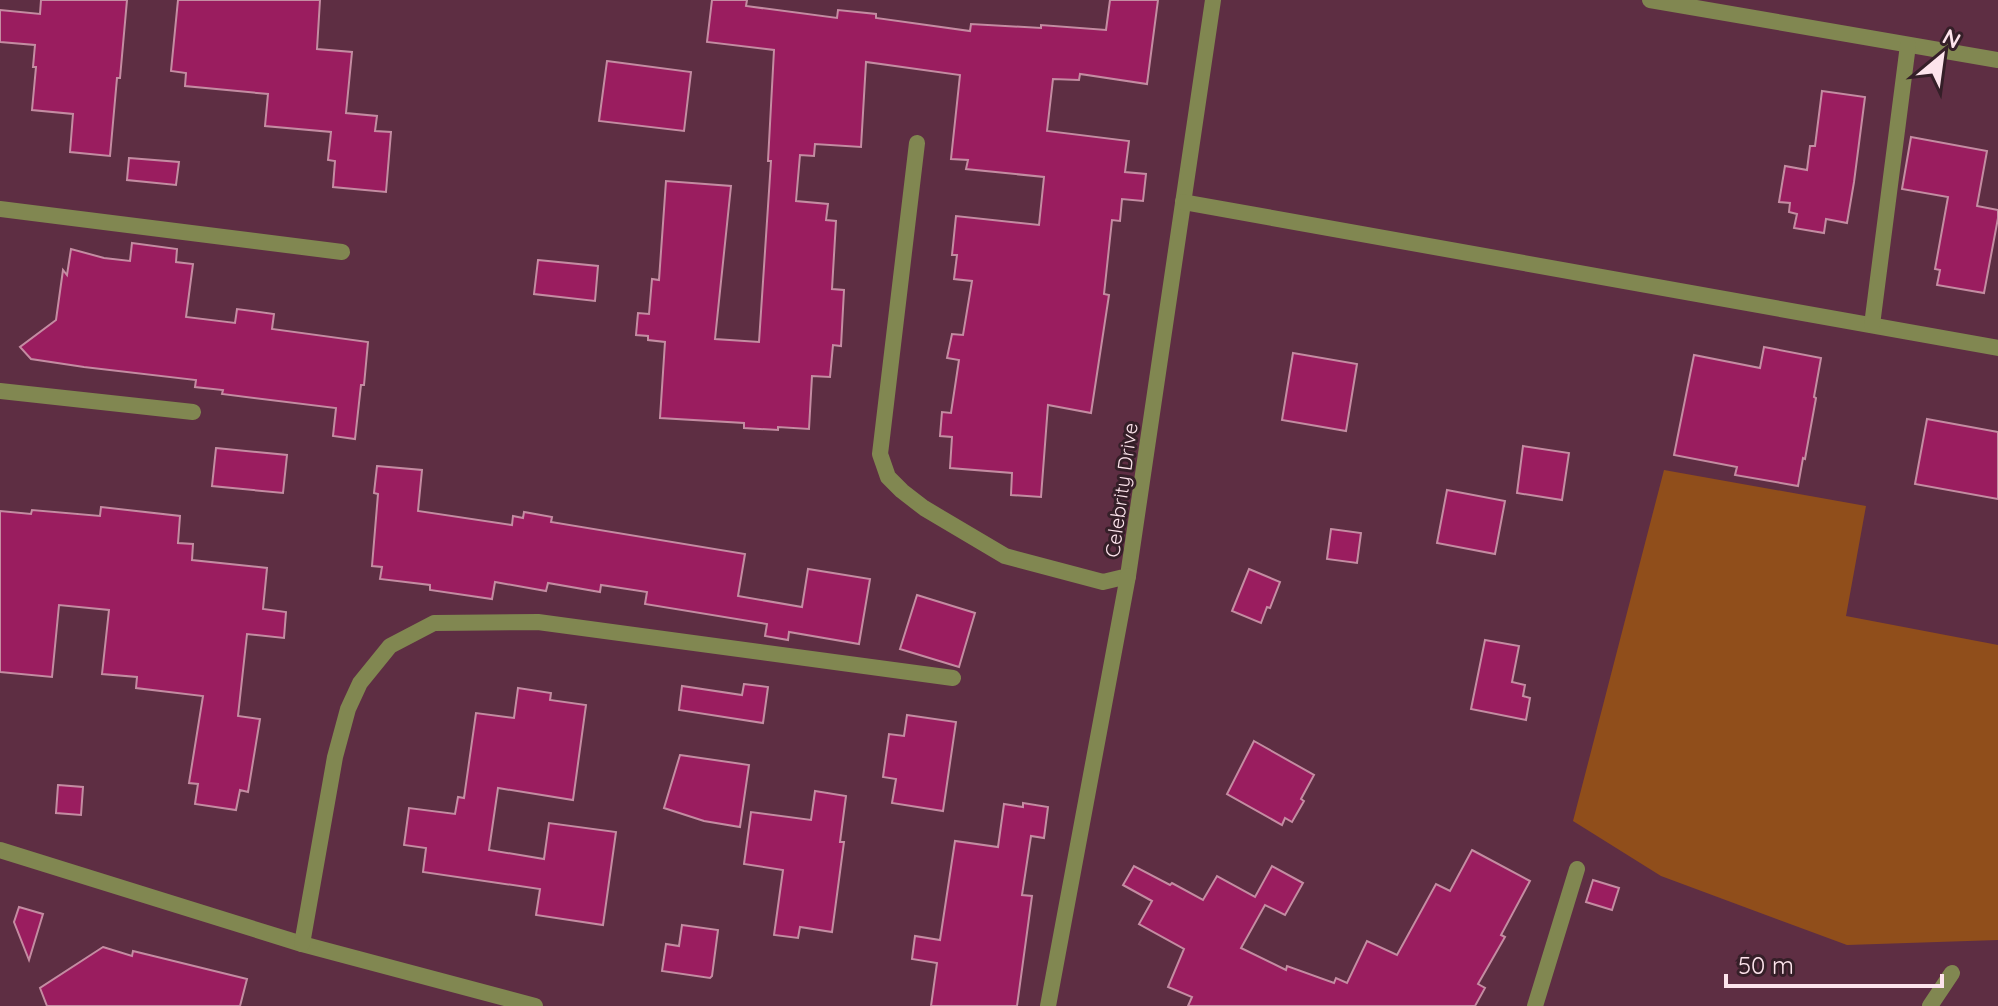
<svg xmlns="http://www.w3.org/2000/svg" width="1998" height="1006" viewBox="0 0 1998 1006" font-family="Quicksand,sans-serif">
<rect width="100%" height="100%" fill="#5e2e43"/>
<!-- green -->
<path fill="#904e1b" d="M 1664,470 L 1866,506 L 1846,616 L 1998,645 L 1998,940 L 1847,945 L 1661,876 L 1573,821 Z"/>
<!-- building -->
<g fill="#9a1d5f" stroke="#c48ca2" stroke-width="2">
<path d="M 41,0 L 127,0 L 120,78 L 117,78 L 110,156 L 70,152 L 73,114 L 32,110 L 36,67 L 33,67 L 35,45 L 0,42 L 0,10 L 40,14 Z"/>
<path d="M 178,0 L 320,0 L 317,49 L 352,52 L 346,113 L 377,116 L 375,131 L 391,132 L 386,192 L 333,187 L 335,161 L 328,160 L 331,132 L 265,126 L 268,94 L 185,86 L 186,73 L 171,71 Z"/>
<path d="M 712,0 L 747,0 L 746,6 L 837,18 L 838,10 L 876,14 L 876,18 L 970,31 L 971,24 L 1041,28 L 1041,25 L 1106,30 L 1110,0 L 1158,0 L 1147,84 L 1080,74 L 1079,80 L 1053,79 L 1047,131 L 1129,141 L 1125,172 L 1146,174 L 1143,201 L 1122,199 L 1120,221 L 1112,220 L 1104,294 L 1109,295 L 1091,413 L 1048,405 L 1041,497 L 1011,495 L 1012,473 L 950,468 L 952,437 L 940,436 L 942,412 L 951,413 L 959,360 L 947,358 L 952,334 L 963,335 L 972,281 L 954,279 L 957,255 L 952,255 L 956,216 L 1039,225 L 1044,177 L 966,169 L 968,160 L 951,159 L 960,75 L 866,62 L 861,147 L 815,144 L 814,156 L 800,155 L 796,201 L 828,204 L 826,220 L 836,221 L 832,289 L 844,290 L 841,346 L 833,345 L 830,377 L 812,376 L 809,429 L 778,427 L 778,430 L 744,428 L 744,423 L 660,418 L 665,342 L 648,340 L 648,336 L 636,335 L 638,313 L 649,314 L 652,279 L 659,280 L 666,181 L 731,186 L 715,339 L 759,342 L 771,161 L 768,161 L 774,50 L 707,42 Z"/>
<path d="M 607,61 L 691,72 L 684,131 L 599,121 Z"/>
<path d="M 1822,91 L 1865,97 L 1854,182 L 1847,223 L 1826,219 L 1824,233 L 1794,228 L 1797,214 L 1789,212 L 1790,203 L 1779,202 L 1785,166 L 1807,170 L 1810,146 L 1815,146 Z"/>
<path d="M 1911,137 L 1987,151 L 1977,206 L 1998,210 L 1998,218 L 1984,293 L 1937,285 L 1940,270 L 1935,269 L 1948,197 L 1902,189 Z"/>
<path d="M 129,158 L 179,162 L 176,185 L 127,180 Z"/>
<path d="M 132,243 L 177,249 L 176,262 L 193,264 L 186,317 L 235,323 L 237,309 L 274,314 L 272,329 L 368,342 L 364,385 L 361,385 L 355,439 L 333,436 L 336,408 L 222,394 L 223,390 L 195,387 L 196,380 L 84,367 L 31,359 L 20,347 L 56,320 L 63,270 L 67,275 L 71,249 L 104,258 L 130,261 Z"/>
<path d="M 538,260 L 598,266 L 595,301 L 534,294 Z"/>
<path d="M 1764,347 L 1821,358 L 1814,397 L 1816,398 L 1805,459 L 1803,458 L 1798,486 L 1735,475 L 1737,467 L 1674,455 L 1694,355 L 1760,368 Z"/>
<path d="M 1293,353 L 1357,364 L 1346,431 L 1282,420 Z"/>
<path d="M 1927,419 L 1998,432 L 1998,499 L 1915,484 Z"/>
<path d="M 1523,446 L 1569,453 L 1562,500 L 1517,493 Z"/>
<path d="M 216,448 L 287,455 L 283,493 L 212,486 Z"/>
<path d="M 377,466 L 422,470 L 418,511 L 512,525 L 513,516 L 523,518 L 524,512 L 552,517 L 551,522 L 745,554 L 738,596 L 802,607 L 808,569 L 870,579 L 859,644 L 789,632 L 788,640 L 765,636 L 767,624 L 645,604 L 647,592 L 601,585 L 600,592 L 548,583 L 546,591 L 495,582 L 492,599 L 430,590 L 430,585 L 380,579 L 382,567 L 372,566 L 378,494 L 374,493 Z"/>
<path d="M 1447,490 L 1505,501 L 1495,554 L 1437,543 Z"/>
<path d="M 101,507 L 180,516 L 178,543 L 193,544 L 192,560 L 267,568 L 263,609 L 286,612 L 284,638 L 247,634 L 238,716 L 260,719 L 248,792 L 240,790 L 236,810 L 195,804 L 198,784 L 189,783 L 203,696 L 136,688 L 137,677 L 102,674 L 109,610 L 59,605 L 52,677 L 0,672 L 0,511 L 31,514 L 32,510 L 100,516 Z"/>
<path d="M 1331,529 L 1361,533 L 1357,563 L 1327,559 Z"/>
<path d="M 1249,569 L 1280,582 L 1270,608 L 1267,607 L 1261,623 L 1232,611 Z"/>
<path d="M 917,595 L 975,613 L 959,667 L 900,649 Z"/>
<path d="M 1485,640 L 1519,646 L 1512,682 L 1525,685 L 1523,696 L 1530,698 L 1526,720 L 1471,709 Z"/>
<path d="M 744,684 L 768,687 L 763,723 L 679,710 L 682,686 L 742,695 Z"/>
<path d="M 518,688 L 551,693 L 550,700 L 586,705 L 573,800 L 498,788 L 489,850 L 544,859 L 549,823 L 616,832 L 603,925 L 536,915 L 540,889 L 423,872 L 426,848 L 404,845 L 409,808 L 455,814 L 458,797 L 464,798 L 476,713 L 514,718 Z"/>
<path d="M 907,715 L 956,722 L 943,811 L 892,803 L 896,779 L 883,777 L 889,734 L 904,736 Z"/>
<path d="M 1254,741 L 1314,775 L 1301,799 L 1304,801 L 1292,822 L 1285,818 L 1282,825 L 1227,794 Z"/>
<path d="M 680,755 L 749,765 L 740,827 L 704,821 L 664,808 Z"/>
<path d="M 58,785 L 83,787 L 81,815 L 56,813 Z"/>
<path d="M 815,791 L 846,796 L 840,842 L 844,842 L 832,932 L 800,927 L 798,938 L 774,935 L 783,870 L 744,864 L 751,812 L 811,820 Z"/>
<path d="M 1023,803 L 1048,807 L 1044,838 L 1031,836 L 1022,895 L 1032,896 L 1017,1006 L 931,1006 L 937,963 L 912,959 L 915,936 L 940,940 L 955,841 L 998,847 L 1004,804 L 1023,807 Z"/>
<path d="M 1472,850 L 1530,881 L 1501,935 L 1505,937 L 1478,984 L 1485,988 L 1475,1006 L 1188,1006 L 1192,997 L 1168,987 L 1184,949 L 1139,924 L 1152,901 L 1123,885 L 1134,866 L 1170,885 L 1172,883 L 1203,900 L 1217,876 L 1255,897 L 1272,866 L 1303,883 L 1285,915 L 1265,905 L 1241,948 L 1286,970 L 1287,966 L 1334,983 L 1336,978 L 1347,983 L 1367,941 L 1397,955 L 1436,884 L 1450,891 Z"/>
<path d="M 1593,880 L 1619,888 L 1612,910 L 1586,902 Z"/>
<path d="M 19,907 L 43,914 L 29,960 L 14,922 Z"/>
<path d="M 682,925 L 718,930 L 712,976 L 710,978 L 662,971 L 666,944 L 679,946 Z"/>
<path d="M 103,947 L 132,956 L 133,951 L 247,979 L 240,1006 L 47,1006 L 40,988 Z"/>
</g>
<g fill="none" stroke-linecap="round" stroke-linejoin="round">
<!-- minor -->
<g stroke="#818751" stroke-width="16">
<path d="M 1650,0 L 1998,60"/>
<path d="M 917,143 L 880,454 L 888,477 L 902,491 L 924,508 L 1005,556 L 1103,582 L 1128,576 L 1213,0"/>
<path d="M 1183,202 L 1998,348"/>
<path d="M 0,209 L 342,252"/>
<path d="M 1872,325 L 1908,45"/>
<path d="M 0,391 L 193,412"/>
<path d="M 0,850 L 302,944 L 535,1006"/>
<path d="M 302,944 L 335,757 L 348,709 L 360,683 L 390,646 L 434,623 L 538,622 L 953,678"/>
<path d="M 1048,1006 L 1128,576"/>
<path d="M 1535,1006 L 1577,869"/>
<path d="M 1930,1006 L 1952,973"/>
</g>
</g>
<g text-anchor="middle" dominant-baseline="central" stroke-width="6" stroke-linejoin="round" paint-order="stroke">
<!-- street labels -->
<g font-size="20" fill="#fde4ec" stroke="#351f28">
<text transform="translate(1121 490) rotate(-82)">Celebrity Drive</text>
</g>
</g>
<!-- north arrow -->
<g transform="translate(1942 56) rotate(29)" stroke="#351f28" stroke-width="6" paint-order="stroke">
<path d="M0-6L14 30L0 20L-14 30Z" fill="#fde4ec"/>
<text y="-12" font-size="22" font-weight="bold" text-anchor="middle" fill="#fde4ec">N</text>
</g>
<!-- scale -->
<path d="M1726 974v12h216v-12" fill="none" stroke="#fde4ec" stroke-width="4"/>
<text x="1738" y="974" font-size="24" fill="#fde4ec" stroke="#351f28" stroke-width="6" paint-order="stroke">50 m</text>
</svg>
